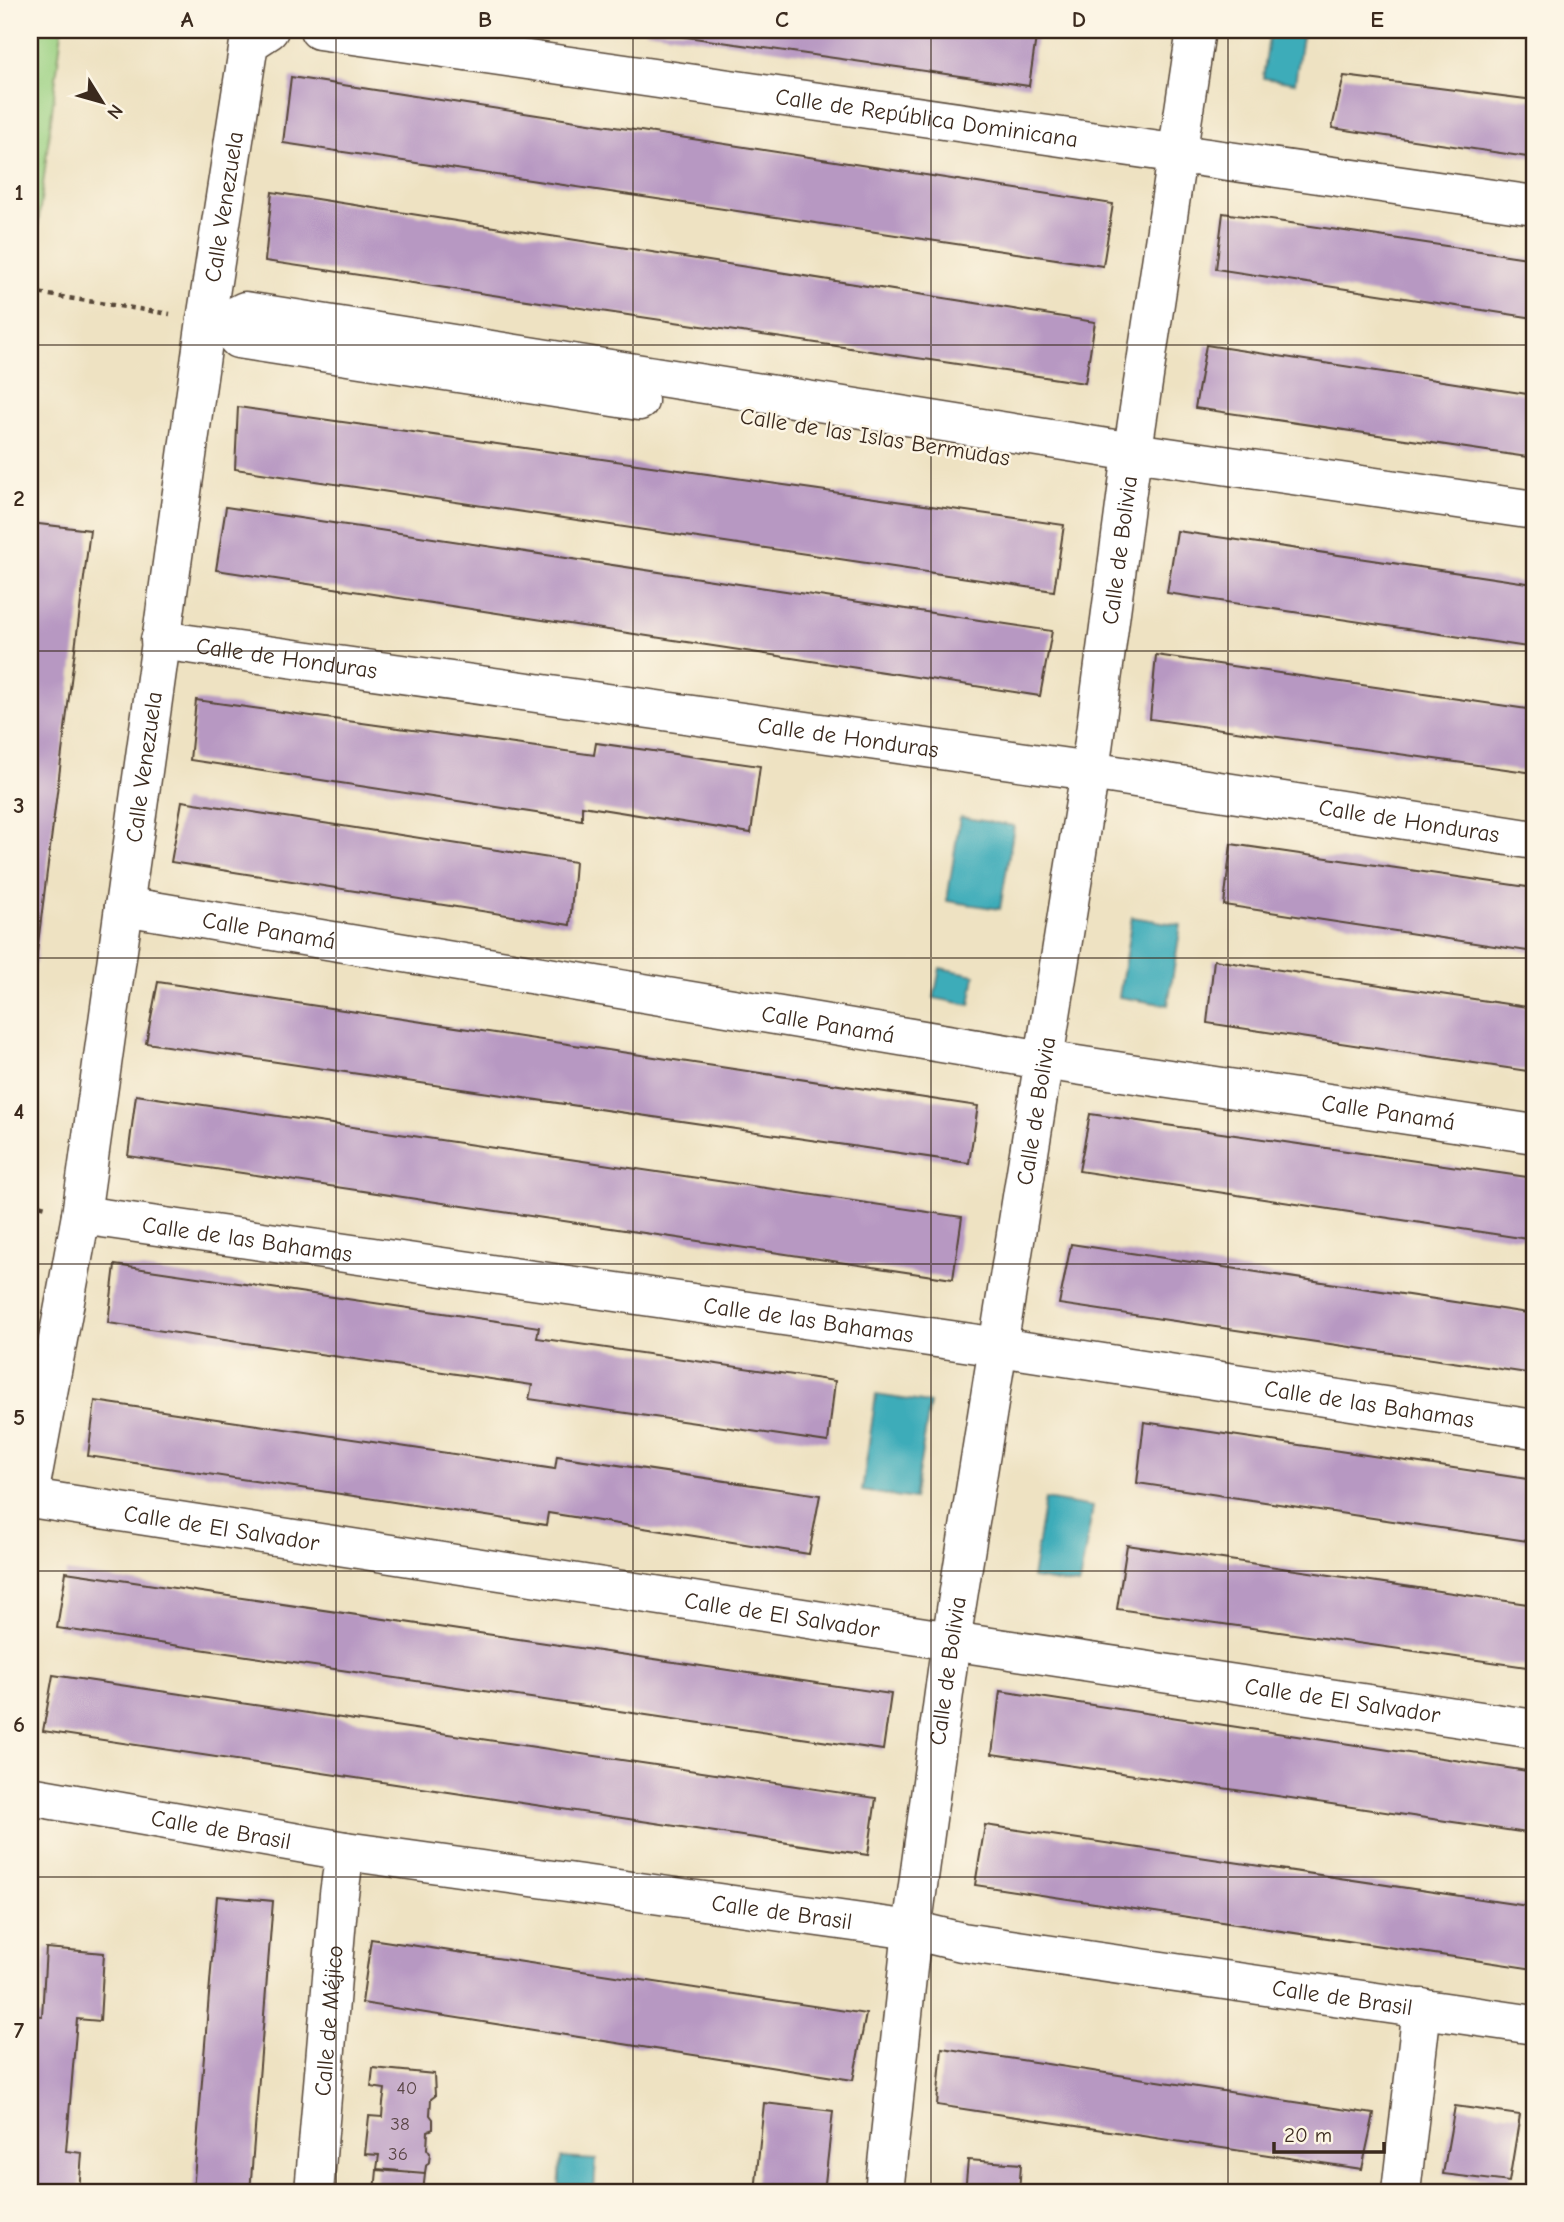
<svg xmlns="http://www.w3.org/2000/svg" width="1564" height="2222" viewBox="0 0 1564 2222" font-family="'Comic Neue',sans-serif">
<rect width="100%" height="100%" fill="#fcf5e5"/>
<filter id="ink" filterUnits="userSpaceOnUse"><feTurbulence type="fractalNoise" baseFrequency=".0143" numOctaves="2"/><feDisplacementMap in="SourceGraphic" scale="14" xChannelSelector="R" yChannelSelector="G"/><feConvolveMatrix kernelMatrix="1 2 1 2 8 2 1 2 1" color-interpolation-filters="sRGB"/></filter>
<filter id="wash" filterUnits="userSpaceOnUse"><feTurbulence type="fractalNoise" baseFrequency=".00686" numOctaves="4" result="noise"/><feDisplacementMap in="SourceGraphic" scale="28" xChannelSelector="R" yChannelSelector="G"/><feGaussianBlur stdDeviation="1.57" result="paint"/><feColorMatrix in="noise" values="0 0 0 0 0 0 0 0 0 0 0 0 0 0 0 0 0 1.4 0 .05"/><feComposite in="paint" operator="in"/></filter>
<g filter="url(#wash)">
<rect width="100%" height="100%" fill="#eee2c2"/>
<!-- green -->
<path fill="#9bd183" stroke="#6b7e50" stroke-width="2" d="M 30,30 L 62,30 L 30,290 Z"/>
<!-- water -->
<g fill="#3cacb9" stroke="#3c6b6c" stroke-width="2">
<path d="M 1270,30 L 1303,30 L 1295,83 L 1263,78 Z"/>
<path d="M 960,817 L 1014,826 L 1000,909 L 947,901 Z"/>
<path d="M 1132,917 L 1181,925 L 1168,1005 L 1119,997 Z"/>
<path d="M 940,968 L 975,975 L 970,1005 L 934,998 Z"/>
<path d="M 876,1395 L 930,1403 L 914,1499 L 862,1491 Z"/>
<path d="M 1045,1499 L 1093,1507 L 1079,1585 L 1032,1578 Z"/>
<path d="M 561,2158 L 596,2160 L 594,2192 L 559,2192 Z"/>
</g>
<g id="blocks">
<!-- building -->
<g fill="#b798c2">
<path d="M 645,30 L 1037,30 L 1029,86 L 645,31 Z"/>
<path d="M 1344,76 L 1534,100 L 1534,158 L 1332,128 Z"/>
<path d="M 291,77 L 1113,204 L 1103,266 L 283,143 Z"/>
<path d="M 272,192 L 1095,322 L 1085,383 L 265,261 Z"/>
<path d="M 1223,213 L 1534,259 L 1534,318 L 1216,269 Z"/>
<path d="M 1206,345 L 1534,395 L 1534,458 L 1195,408 Z"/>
<path d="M 238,407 L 1064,525 L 1054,591 L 235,469 Z"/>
<path d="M 226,507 L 1052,631 L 1040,696 L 216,570 Z"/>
<path d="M 30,523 L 90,530 L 31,999 L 30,999 Z"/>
<path d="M 1177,531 L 1534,584 L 1534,648 L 1167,593 Z"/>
<path d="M 1156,655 L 1534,710 L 1534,773 L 1150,719 Z"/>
<path d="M 196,700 L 594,755 L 596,743 L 760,766 L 751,833 L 582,806 L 582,820 L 190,760 Z"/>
<path d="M 182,801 L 575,862 L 570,925 L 171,862 Z"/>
<path d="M 1231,844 L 1534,888 L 1534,952 L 1224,905 Z"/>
<path d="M 1214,960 L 1534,1008 L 1534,1072 L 1207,1023 Z"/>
<path d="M 158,982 L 978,1106 L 969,1163 L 146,1043 Z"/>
<path d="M 136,1095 L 962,1217 L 953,1279 L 128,1156 Z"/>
<path d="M 1090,1114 L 1534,1178 L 1534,1240 L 1079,1171 Z"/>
<path d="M 1071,1244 L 1534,1314 L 1534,1374 L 1059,1304 Z"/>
<path d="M 115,1265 L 539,1327 L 537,1338 L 835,1381 L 828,1442 L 529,1399 L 532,1385 L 108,1323 Z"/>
<path d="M 95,1401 L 555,1469 L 557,1456 L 820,1495 L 809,1554 L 548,1513 L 546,1525 L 88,1456 Z"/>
<path d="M 1144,1422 L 1534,1480 L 1534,1542 L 1137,1483 Z"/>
<path d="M 1127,1545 L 1534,1605 L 1534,1668 L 1117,1609 Z"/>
<path d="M 66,1572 L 891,1694 L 883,1750 L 57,1628 Z"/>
<path d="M 53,1675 L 876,1798 L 868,1855 L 43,1731 Z"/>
<path d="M 1000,1691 L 1534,1772 L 1534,1834 L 992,1754 Z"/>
<path d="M 985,1825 L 1534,1907 L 1534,1969 L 975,1885 Z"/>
<path d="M 217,1896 L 273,1901 L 250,2192 L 193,2192 Z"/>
<path d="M 371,1939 L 866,2014 L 853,2080 L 362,2003 Z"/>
<path d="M 46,1948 L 104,1953 L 100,2021 L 77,2019 L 66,2151 L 82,2153 L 79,2192 L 30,2192 L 30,2015 L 42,2016 Z"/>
<path d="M 942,2048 L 1374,2114 L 1362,2169 L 937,2105 Z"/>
<path d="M 373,2068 L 434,2074 L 435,2096 L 431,2099 L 430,2115 L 433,2119 L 433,2129 L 428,2131 L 427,2149 L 430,2153 L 429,2162 L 426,2166 L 425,2173 L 377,2169 L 379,2155 L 365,2154 L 369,2116 L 382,2117 L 383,2103 L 385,2089 L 371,2087 Z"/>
<path d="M 764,2103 L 833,2111 L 824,2192 L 755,2192 Z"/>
<path d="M 1455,2106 L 1520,2115 L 1509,2182 L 1443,2174 Z"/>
<path d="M 1533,2145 L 1534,2145 L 1534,2187 L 1527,2186 Z"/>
<path d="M 968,2160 L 1021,2164 L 1019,2192 L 965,2192 Z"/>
<path d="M 377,2170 L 425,2174 L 423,2192 L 375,2192 Z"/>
</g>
</g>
</g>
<g filter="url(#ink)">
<use href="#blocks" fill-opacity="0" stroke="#564637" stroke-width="2"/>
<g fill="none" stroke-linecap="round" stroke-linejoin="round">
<defs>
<g id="minor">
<path id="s1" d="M 319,30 L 1534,205"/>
<path d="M 206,320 L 223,322 L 245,311 L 1133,452 L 1534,510"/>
<path d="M 223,322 L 238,339 L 639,401"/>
<path id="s2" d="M 160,640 L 1090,771 L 1534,840"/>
<path id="s3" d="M 124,906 L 1043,1060 L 1534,1134"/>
<path id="s4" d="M 81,1215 L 999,1347 L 1534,1429"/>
<path id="s5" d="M 30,1490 L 81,1215 L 206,320 L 249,43 L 269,30"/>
<path id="s6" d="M 30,1498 L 951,1641 L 1534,1729"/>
<path id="s7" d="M 30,1796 L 345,1851 L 912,1930 L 962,1942 L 1534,2025"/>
<path id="s8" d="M 314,2192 L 339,1894 L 345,1851"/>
<path id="s9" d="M 884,2192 L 912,1930 L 951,1641 L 1090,771 L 1129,476 L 1196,30"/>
<path d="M 1401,2192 L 1422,2008"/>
</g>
</defs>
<!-- minor casing -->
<use href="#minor" stroke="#564637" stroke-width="41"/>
<!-- path -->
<g stroke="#564637" stroke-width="4.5" stroke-dasharray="5 5" stroke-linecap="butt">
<path d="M 30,292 L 170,314"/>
<path d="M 30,1203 L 46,1207"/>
</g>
<!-- minor -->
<use href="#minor" stroke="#fff" stroke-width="38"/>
</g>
</g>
<!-- grid -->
<path fill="none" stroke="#3b2a1e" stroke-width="2" stroke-opacity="0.55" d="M 336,30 L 336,2192M 633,30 L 633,2192M 931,30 L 931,2192M 1228,30 L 1228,2192M 30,345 L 1534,345M 30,651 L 1534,651M 30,958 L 1534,958M 30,1264 L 1534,1264M 30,1571 L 1534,1571M 30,1877 L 1534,1877"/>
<g text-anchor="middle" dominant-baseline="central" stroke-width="5" stroke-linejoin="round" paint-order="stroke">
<!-- number labels -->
<g font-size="19" fill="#5a4647">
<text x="407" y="2088">40</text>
<text x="400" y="2124">38</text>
<text x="398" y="2154">36</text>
</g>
<!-- street labels -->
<g font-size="23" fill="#3b2a1e" stroke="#fcf5e5">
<text stroke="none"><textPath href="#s1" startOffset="614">Calle de República Dominicana</textPath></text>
<text stroke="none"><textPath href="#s5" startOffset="1298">Calle Venezuela</textPath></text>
<text transform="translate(875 437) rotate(9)">Calle de las Islas Bermudas</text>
<text stroke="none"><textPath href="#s9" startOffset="1659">Calle de Bolivia</textPath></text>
<text stroke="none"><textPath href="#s2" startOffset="128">Calle de Honduras</textPath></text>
<text stroke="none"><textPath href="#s2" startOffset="695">Calle de Honduras</textPath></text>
<text stroke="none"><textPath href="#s5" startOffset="732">Calle Venezuela</textPath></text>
<text stroke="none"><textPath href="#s2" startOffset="1262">Calle de Honduras</textPath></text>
<text stroke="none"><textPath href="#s3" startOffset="147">Calle Panamá</textPath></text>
<text stroke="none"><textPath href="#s3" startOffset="714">Calle Panamá</textPath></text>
<text stroke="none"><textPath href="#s9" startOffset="1092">Calle de Bolivia</textPath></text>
<text stroke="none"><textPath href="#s3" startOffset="1281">Calle Panamá</textPath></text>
<text stroke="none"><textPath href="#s4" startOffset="168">Calle de las Bahamas</textPath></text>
<text stroke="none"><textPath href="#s4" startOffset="735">Calle de las Bahamas</textPath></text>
<text stroke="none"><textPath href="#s4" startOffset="1302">Calle de las Bahamas</textPath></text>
<text stroke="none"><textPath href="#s6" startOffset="194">Calle de El Salvador</textPath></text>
<text stroke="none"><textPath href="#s6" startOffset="761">Calle de El Salvador</textPath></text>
<text stroke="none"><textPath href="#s9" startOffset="525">Calle de Bolivia</textPath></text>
<text stroke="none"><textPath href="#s6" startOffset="1328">Calle de El Salvador</textPath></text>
<text stroke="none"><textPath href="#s7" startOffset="194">Calle de Brasil</textPath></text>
<text stroke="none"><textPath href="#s7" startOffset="761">Calle de Brasil</textPath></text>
<text stroke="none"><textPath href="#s7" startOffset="1328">Calle de Brasil</textPath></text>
<text stroke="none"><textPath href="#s8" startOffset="172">Calle de Méjico</textPath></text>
</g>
</g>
<!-- margin -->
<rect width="1564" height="2222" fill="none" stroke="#fcf5e5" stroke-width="77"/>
<!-- north arrow -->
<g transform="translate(102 102) rotate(127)" stroke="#fcf5e5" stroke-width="5" paint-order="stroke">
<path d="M0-5L12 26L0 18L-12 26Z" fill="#3b2a1e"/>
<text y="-10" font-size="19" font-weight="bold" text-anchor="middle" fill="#3b2a1e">N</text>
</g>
<!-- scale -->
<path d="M1274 2142v10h110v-10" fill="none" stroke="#3b2a1e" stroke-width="3.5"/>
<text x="1284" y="2142" font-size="21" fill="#3b2a1e" stroke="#fcf5e5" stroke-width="5" paint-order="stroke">20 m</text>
<rect x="38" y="38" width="1488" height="2146" fill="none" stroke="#3b2a1e" stroke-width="2.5"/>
<g font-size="23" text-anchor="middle" font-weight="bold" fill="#3b2a1e">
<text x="187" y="27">A</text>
<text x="485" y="27">B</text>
<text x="782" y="27">C</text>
<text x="1079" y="27">D</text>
<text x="1377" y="27">E</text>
<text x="19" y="200">1</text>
<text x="19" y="506">2</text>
<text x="19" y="813">3</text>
<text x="19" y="1119">4</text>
<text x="19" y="1425">5</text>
<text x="19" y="1732">6</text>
<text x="19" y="2038">7</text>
</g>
</svg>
